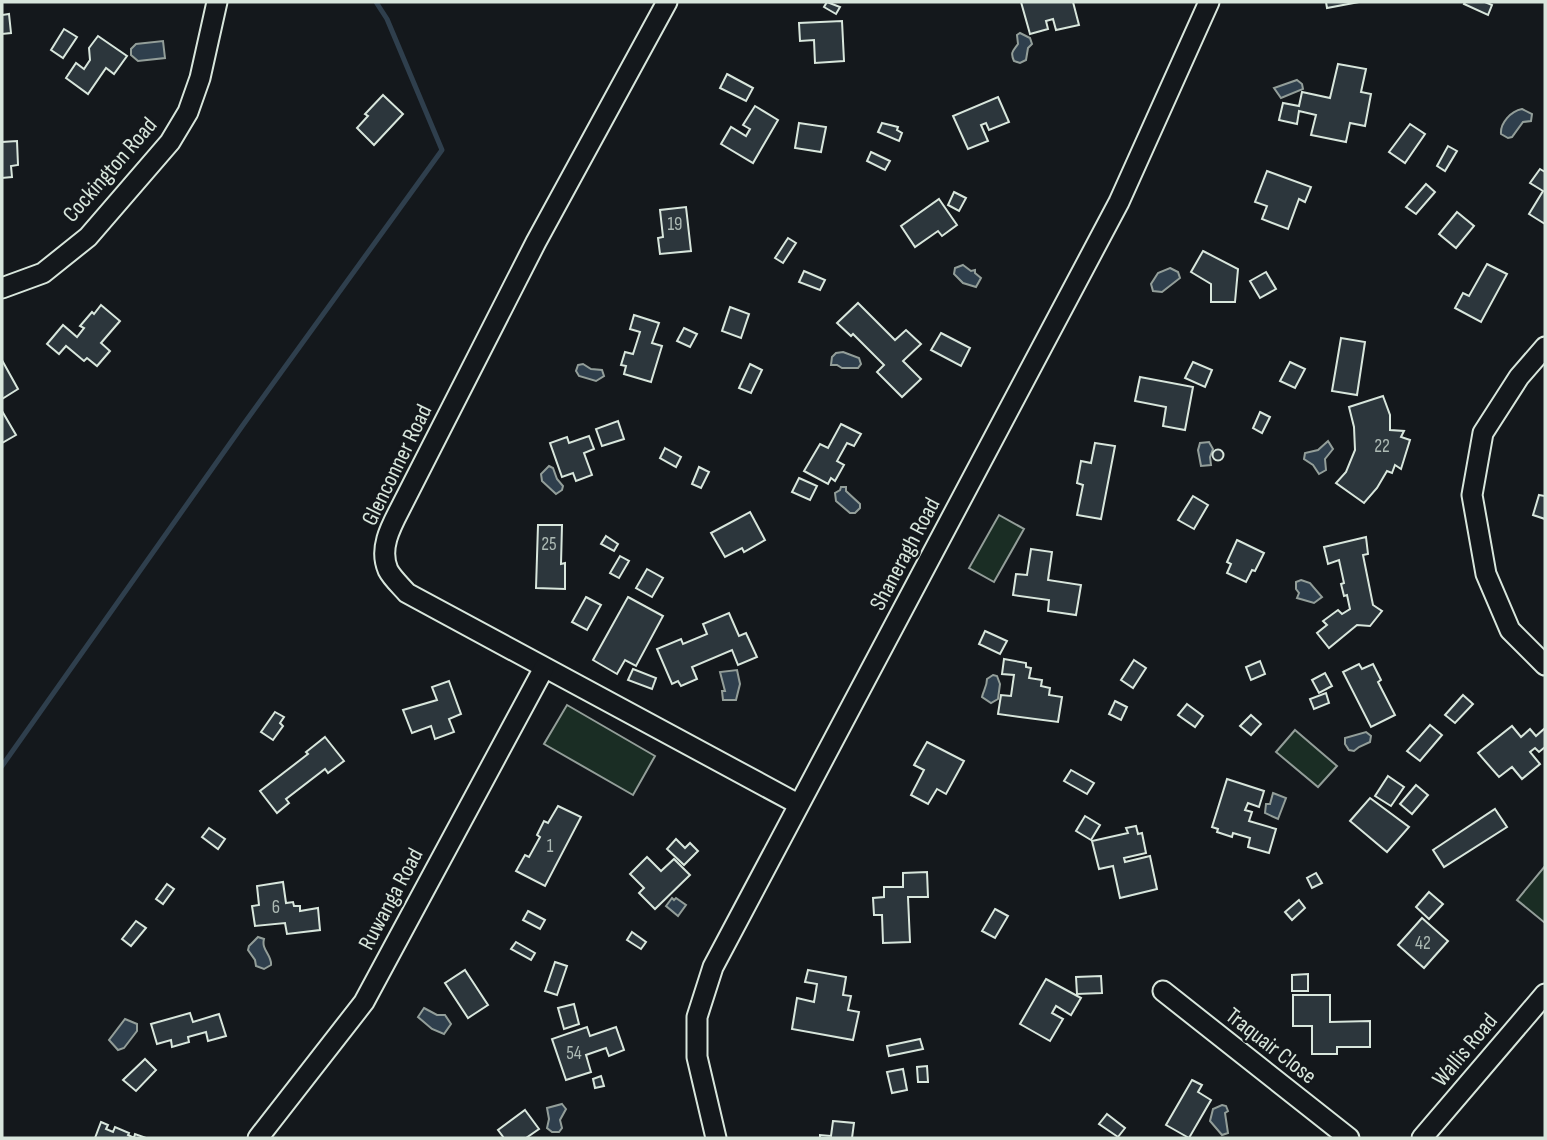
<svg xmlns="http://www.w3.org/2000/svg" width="1547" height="1140" viewBox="0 0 1547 1140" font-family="'Sofia Sans Condensed',sans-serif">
<rect width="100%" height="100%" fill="#14181c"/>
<!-- green -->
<g fill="#1a2d24" stroke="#939e99" stroke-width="2">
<path d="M 999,515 L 1024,529 L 994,582 L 969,568 Z"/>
<path d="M 567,705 L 655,756 L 633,795 L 544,744 Z"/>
<path d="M 1295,730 L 1337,766 L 1318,787 L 1276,752 Z"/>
<path d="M 1545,866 L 1545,923 L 1517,900 Z"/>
</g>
<!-- water -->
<g fill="#2f3f4d" stroke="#939e99" stroke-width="2">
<path d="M 1020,33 L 1030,38 L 1032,44 L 1028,48 L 1026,60 L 1020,63 L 1014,61 C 1010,52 1013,51 1018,44 L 1017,35 Z"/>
<path d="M 163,41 L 165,58 L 138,61 L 131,55 L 131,49 L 136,44 Z"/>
<path d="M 1297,80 L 1302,84 L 1303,89 L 1281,98 L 1274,88 Z"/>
<path d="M 1522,109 L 1532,114 L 1531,121 L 1523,122 L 1512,137 L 1508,138 L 1501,134 C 1500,123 1511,111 1522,109 Z"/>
<path d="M 963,265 L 971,271 L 975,270 L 975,273 L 981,278 L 976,287 L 963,283 L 954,274 L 955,268 Z"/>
<path d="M 1170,268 L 1178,272 L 1180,278 L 1162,292 L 1153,291 L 1151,284 L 1158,273 Z"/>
<path d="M 843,352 L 859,358 L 861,364 L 858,368 L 842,368 L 837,365 L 831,365 L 832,357 L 836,353 Z"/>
<path d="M 578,365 L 583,364 L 591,369 L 602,370 L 604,376 L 596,381 L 579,376 L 576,371 Z"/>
<path d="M 1328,441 L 1333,449 L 1325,459 L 1326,470 L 1319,474 L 1313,465 L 1304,459 L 1305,453 L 1318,450 Z"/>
<path d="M 1209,442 L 1213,449 L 1210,457 L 1211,465 L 1201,466 L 1198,450 L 1200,443 Z"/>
<path d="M 549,466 L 553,468 L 557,479 L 563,486 L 562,490 L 556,494 L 542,481 L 541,474 Z"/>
<path d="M 841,487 L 846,487 L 846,491 L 860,504 L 860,508 L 855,513 L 850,513 L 836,501 L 835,493 L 840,490 Z"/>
<path d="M 1301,580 L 1310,583 L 1322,597 L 1314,603 L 1297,598 L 1299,593 L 1296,589 L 1296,582 Z"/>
<path d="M 737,670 L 740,684 L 736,700 L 723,700 L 722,691 L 725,691 L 720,672 Z"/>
<path d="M 993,675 L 997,676 L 1000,684 L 998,699 L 991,703 L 982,697 C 983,691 987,687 987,679 Z"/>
<path d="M 1366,732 L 1371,736 L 1370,742 L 1359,747 L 1354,751 L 1349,750 L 1345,744 L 1345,738 Z"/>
<path d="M 1273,793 L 1286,798 L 1278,819 L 1265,813 L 1266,804 L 1270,804 Z"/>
<path d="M 672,898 L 674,900 L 676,898 L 686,905 L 678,916 L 666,906 Z"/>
<path d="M 258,937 L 264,939 C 261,950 272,955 271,965 L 264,969 L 256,966 L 255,960 L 248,950 L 249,946 Z"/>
<path d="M 424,1008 L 437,1015 L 445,1015 L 451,1024 L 444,1034 L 432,1029 L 418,1017 Z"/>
<path d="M 125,1019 L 137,1024 L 137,1031 L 124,1048 L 118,1050 L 109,1040 Z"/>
<path d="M 562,1104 L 566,1109 L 560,1120 L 562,1128 L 559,1132 L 552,1132 L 547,1128 L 549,1119 L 547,1108 Z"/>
<path d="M 1222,1105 L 1226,1106 L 1228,1111 L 1225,1113 L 1228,1133 L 1222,1135 L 1210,1121 L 1213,1109 Z"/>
</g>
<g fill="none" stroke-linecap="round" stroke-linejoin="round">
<!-- stream -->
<path stroke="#2f3f4d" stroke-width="5" d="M 2,766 L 243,425 L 442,150 L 387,19 L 376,2"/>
</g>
<!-- building -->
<g fill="#2c363c" stroke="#d8e6dc" stroke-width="2">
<path d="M 827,2 L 840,7 L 836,14 L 824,7 Z"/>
<path d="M 1021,2 L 1073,2 L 1079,25 L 1056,30 L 1053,19 L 1046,21 L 1048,29 L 1030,34 Z"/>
<path d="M 1326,2 L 1359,2 L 1327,8 Z"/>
<path d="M 1465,2 L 1485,2 L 1492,5 L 1488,15 L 1464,4 Z"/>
<path d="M 9,14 L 11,33 L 2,34 L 2,15 Z"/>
<path d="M 842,21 L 844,61 L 815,63 L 814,40 L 800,41 L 799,23 Z"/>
<path d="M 64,29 L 77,37 L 63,58 L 51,50 Z"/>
<path d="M 98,36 L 127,56 L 114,74 L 106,68 L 88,94 L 66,78 L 76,63 L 84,69 L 90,60 L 89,48 Z"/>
<path d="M 1338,64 L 1366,69 L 1361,92 L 1371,94 L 1365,126 L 1350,123 L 1346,142 L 1311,135 L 1316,115 L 1299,111 L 1297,124 L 1279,120 L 1283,103 L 1299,106 L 1302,92 L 1330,98 Z"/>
<path d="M 727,74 L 753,88 L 746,101 L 720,88 Z"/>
<path d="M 383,95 L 403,114 L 374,145 L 357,128 L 368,116 L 365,114 Z"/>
<path d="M 998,97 L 1009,122 L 989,130 L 986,123 L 981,125 L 988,141 L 968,149 L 953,116 Z"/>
<path d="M 755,106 L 778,120 L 753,163 L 721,144 L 731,127 L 746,136 L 750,129 L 743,125 Z"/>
<path d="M 799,123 L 826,127 L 821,152 L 795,148 Z"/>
<path d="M 882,123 L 898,127 L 897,130 L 902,133 L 899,141 L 878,132 Z"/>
<path d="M 1410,124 L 1425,134 L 1405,163 L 1389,152 Z"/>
<path d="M 17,141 L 18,165 L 11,166 L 12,177 L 2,178 L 2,142 Z"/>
<path d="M 1448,146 L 1457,151 L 1445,171 L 1437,166 Z"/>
<path d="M 871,152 L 890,161 L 885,170 L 867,161 Z"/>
<path d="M 1540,169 L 1545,172 L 1545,224 L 1529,214 L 1543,191 L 1530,183 Z"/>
<path d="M 1267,171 L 1311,187 L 1305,202 L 1299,199 L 1288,229 L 1262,219 L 1267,206 L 1255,202 Z"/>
<path d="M 1426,184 L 1435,192 L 1416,214 L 1406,207 Z"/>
<path d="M 954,192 L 966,198 L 959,211 L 948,205 Z"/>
<path d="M 939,199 L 957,225 L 942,236 L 938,231 L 915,247 L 901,226 Z"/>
<path d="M 686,207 L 691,251 L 660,254 L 658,238 L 663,237 L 660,210 Z"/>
<path d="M 1457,212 L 1474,226 L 1456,248 L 1439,234 Z"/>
<path d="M 788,238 L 796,243 L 783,263 L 775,258 Z"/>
<path d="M 1203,251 L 1238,269 L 1235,302 L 1211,302 L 1211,284 L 1191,272 Z"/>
<path d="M 1487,264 L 1507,274 L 1481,322 L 1455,308 L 1463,293 L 1469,296 Z"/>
<path d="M 804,271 L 825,280 L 820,290 L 799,282 Z"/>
<path d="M 1266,272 L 1276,289 L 1260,298 L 1250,281 Z"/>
<path d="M 858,303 L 895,340 L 906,330 L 921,344 L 903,361 L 921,379 L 902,397 L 877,372 L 884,365 L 853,334 L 851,336 L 837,323 Z"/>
<path d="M 101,305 L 120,321 L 101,343 L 110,351 L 97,366 L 87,358 L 84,361 L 66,346 L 59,354 L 47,344 L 63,325 L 77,337 L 84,328 L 80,326 L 92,312 L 94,314 Z"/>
<path d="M 730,307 L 749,314 L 741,338 L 722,331 Z"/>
<path d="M 634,315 L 659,323 L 652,343 L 662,346 L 651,382 L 624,374 L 626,366 L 621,365 L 625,352 L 633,354 L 640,332 L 630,329 Z"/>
<path d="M 684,328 L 697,334 L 690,347 L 677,341 Z"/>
<path d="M 941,333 L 970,348 L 961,366 L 931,350 Z"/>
<path d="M 1341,338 L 1365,342 L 1357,395 L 1332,391 Z"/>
<path d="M 3,362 L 18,389 L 2,399 L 2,363 Z"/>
<path d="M 1193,362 L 1212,370 L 1205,387 L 1185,378 Z"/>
<path d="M 1290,362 L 1305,369 L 1295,388 L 1280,381 Z"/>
<path d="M 750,364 L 762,370 L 751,393 L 739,388 Z"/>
<path d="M 1140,377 L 1193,387 L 1185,430 L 1163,426 L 1166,407 L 1135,401 Z"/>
<path d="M 1383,396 L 1390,415 L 1390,430 L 1404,431 L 1401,437 L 1410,440 L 1401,469 L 1395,465 L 1392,473 L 1387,471 L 1377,488 L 1364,503 L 1336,483 L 1346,472 L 1355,450 L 1354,427 L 1349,407 Z"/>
<path d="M 2,411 L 16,435 L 2,443 Z"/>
<path d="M 1260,412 L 1270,417 L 1262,433 L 1253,428 Z"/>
<path d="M 618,421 L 624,439 L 602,446 L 596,429 Z"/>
<path d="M 841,424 L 861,434 L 854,446 L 847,443 L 837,461 L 844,465 L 835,481 L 831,478 L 828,484 L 804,471 L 820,444 L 828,448 Z"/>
<path d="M 589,436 L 594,449 L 584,453 L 592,475 L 576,481 L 573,473 L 562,477 L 550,443 L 567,437 L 569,443 Z"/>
<path d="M 1095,443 L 1115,446 L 1101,519 L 1077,515 L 1083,485 L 1077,483 L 1081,461 L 1091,463 Z"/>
<path d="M 665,448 L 681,457 L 676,467 L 660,458 Z"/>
<circle cx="1218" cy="455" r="5.5"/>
<path d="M 699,467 L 709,472 L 701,488 L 692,484 Z"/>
<path d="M 799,478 L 817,486 L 810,500 L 792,492 Z"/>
<path d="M 1539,495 L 1545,496 L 1545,519 L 1533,515 Z"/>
<path d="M 1193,496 L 1208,505 L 1194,529 L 1178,520 Z"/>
<path d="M 750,512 L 765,540 L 744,552 L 742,548 L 725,557 L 711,533 Z"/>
<path d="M 538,525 L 562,525 L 561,564 L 565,563 L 565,589 L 536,588 Z"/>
<path d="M 606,536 L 618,544 L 614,551 L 601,544 Z"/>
<path d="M 1366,537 L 1368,554 L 1363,555 L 1373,605 L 1382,611 L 1370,626 L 1357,625 L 1329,648 L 1317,633 L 1327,625 L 1323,621 L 1338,610 L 1342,614 L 1350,609 L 1347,595 L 1344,596 L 1341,584 L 1344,583 L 1339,560 L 1328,564 L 1324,547 Z"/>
<path d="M 1237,540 L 1264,553 L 1255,571 L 1252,570 L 1246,582 L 1227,573 L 1231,564 L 1227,562 Z"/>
<path d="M 1031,549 L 1052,552 L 1048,580 L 1081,585 L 1076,615 L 1048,611 L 1049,600 L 1013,595 L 1016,574 L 1027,575 Z"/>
<path d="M 620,556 L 629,561 L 619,578 L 610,573 Z"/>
<path d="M 647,569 L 663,578 L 652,597 L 636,588 Z"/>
<path d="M 586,597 L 601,605 L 587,630 L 572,622 Z"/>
<path d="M 628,597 L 663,616 L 636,666 L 625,660 L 617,674 L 593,660 Z"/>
<path d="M 729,613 L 739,636 L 746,633 L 757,657 L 738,665 L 732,650 L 692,667 L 697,679 L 681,686 L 678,681 L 672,684 L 657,649 L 681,639 L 683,644 L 707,634 L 703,624 Z"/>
<path d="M 985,631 L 1007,641 L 1000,654 L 979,644 Z"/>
<path d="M 1004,659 L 1026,663 L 1026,667 L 1031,668 L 1029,678 L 1042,680 L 1041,686 L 1050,688 L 1049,695 L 1062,697 L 1058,722 L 998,714 L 1001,695 L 1011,696 L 1014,675 L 1002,674 Z"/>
<path d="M 1134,660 L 1146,668 L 1133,688 L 1121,680 Z"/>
<path d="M 1260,661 L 1265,674 L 1251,680 L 1246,667 Z"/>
<path d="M 1359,664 L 1362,669 L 1373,664 L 1381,680 L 1378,682 L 1395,715 L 1371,727 L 1343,672 Z"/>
<path d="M 633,669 L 656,678 L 652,689 L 628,680 Z"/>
<path d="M 1325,673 L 1332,686 L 1319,693 L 1312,680 Z"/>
<path d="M 449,681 L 461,714 L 449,719 L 454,732 L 435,739 L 431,726 L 412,733 L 403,710 L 437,700 L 432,687 Z"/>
<path d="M 1326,693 L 1329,703 L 1314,709 L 1310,699 Z"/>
<path d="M 1463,695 L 1473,704 L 1455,723 L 1445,715 Z"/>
<path d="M 1115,701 L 1127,707 L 1121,720 L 1109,714 Z"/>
<path d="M 1187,704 L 1203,716 L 1195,727 L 1178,715 Z"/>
<path d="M 275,712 L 284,717 L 280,723 L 283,726 L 273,740 L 261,732 Z"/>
<path d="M 1251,715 L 1261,724 L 1251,735 L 1240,726 Z"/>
<path d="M 1430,725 L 1442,735 L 1420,761 L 1407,751 Z"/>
<path d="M 1512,726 L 1521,737 L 1530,729 L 1536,736 L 1545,728 L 1545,747 L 1539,752 L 1535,748 L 1530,752 L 1540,764 L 1522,779 L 1512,767 L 1499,777 L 1478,753 Z"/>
<path d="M 325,737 L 344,761 L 328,773 L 325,769 L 286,799 L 289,803 L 277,813 L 260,791 L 308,754 L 306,752 Z"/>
<path d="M 927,742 L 964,761 L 946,794 L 937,789 L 928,804 L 911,795 L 924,770 L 914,765 Z"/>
<path d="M 1071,770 L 1094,783 L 1087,794 L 1064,781 Z"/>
<path d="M 1388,776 L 1404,787 L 1391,806 L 1375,796 Z"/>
<path d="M 1227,779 L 1264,791 L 1259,807 L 1248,803 L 1245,810 L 1252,812 L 1249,821 L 1276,829 L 1269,853 L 1248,847 L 1250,838 L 1233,833 L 1232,837 L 1217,832 L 1218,829 L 1212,827 Z"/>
<path d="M 1416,785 L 1428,795 L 1412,814 L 1400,804 Z"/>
<path d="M 1370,798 L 1409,827 L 1387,852 L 1350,821 Z"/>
<path d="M 558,806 L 581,817 L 545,886 L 516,871 L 525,855 L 529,857 L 540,837 L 537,835 L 544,821 L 548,823 Z"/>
<path d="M 1495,809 L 1507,827 L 1444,867 L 1433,850 Z"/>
<path d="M 1085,816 L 1100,825 L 1091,840 L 1076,831 Z"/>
<path d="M 1136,826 L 1138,834 L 1142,833 L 1146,853 L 1124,858 L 1125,862 L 1150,856 L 1157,889 L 1120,898 L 1113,866 L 1099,869 L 1092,841 L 1128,833 L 1126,828 Z"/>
<path d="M 209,828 L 225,839 L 218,849 L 202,837 Z"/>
<path d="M 676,839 L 685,848 L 690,843 L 698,851 L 684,865 L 667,849 Z"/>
<path d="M 647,857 L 661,871 L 674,859 L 690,875 L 655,909 L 639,893 L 644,888 L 630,874 Z"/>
<path d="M 927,872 L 928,897 L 908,897 L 910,942 L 883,943 L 882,915 L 874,915 L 873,898 L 884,897 L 884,887 L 903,887 L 903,873 Z"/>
<path d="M 1316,873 L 1322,883 L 1312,888 L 1307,878 Z"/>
<path d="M 283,882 L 286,903 L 293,902 L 294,906 L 300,906 L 300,911 L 318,908 L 320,930 L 287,934 L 285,923 L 255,926 L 252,906 L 259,905 L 257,886 Z"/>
<path d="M 167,884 L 174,889 L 163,904 L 156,899 Z"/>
<path d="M 1429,892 L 1443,904 L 1429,919 L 1416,907 Z"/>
<path d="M 1299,900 L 1305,908 L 1292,920 L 1285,912 Z"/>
<path d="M 995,909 L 1008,916 L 995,938 L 982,931 Z"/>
<path d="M 528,911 L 545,920 L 540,929 L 523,920 Z"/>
<path d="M 1422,918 L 1448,941 L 1424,968 L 1398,945 Z"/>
<path d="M 136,921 L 146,928 L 131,946 L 122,939 Z"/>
<path d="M 632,932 L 646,942 L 641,949 L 627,940 Z"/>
<path d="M 516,942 L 535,953 L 531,960 L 511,949 Z"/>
<path d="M 555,962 L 567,966 L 557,995 L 545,991 Z"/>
<path d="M 465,970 L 488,1005 L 468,1018 L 445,983 Z"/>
<path d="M 808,970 L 846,977 L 843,995 L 851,996 L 848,1010 L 859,1012 L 853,1040 L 792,1029 L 797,998 L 814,1002 L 817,984 L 805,982 Z"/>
<path d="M 1308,974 L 1308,991 L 1292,991 L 1292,975 Z"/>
<path d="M 1101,976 L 1102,993 L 1077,994 L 1076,977 Z"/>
<path d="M 1046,979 L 1081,998 L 1071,1015 L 1056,1006 L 1052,1013 L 1063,1019 L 1050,1041 L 1020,1024 Z"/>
<path d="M 1293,995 L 1330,995 L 1330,1022 L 1370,1021 L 1370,1047 L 1337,1047 L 1337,1054 L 1312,1054 L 1312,1026 L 1293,1026 Z"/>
<path d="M 574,1004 L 579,1024 L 564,1029 L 558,1008 Z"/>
<path d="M 190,1013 L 193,1022 L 219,1014 L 226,1036 L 208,1041 L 206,1032 L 188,1037 L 189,1042 L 172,1047 L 171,1040 L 157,1044 L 151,1024 Z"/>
<path d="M 587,1027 L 590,1036 L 616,1027 L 624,1050 L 609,1056 L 606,1048 L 586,1055 L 591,1072 L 566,1080 L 552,1039 Z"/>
<path d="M 920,1039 L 923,1049 L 889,1056 L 887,1046 Z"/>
<path d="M 145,1059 L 156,1070 L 136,1091 L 123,1080 Z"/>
<path d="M 927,1066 L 928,1082 L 918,1082 L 917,1067 Z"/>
<path d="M 903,1069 L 907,1090 L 892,1093 L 887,1072 Z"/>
<path d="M 601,1076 L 604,1086 L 595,1088 L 593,1079 Z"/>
<path d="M 1192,1080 L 1202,1085 L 1198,1092 L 1211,1100 L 1189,1138 L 1166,1125 Z"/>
<path d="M 525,1110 L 539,1129 L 526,1138 L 504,1138 L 498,1130 Z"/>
<path d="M 1107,1114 L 1125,1128 L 1118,1137 L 1099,1124 Z"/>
<path d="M 833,1121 L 854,1123 L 852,1138 L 820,1138 L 820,1135 L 831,1136 Z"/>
<path d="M 101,1122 L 108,1125 L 106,1129 L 113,1132 L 115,1127 L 129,1133 L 128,1135 L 134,1138 L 135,1134 L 146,1138 L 95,1138 Z"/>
</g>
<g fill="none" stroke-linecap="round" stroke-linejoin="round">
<defs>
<g id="minor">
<path d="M 667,2 L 536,242 L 400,509 C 390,528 379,549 388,570 C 392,578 401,586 407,593 L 798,804"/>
<path d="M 2,288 L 43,273 L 88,237 L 170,142 L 188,112 L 200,78 L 217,2"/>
<path d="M 1545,347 L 1519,377 L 1483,433 L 1472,495 L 1486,574 L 1510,630 L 1545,665"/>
<path d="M 1163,991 L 1349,1138"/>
<path d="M 258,1138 L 364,1002 L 544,668"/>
<path d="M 716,1138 L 697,1057 L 697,1017 L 713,967 L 1119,202 L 1209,2"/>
<path d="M 1422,1138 L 1545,994"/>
</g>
</defs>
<!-- minor casing -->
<use href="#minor" stroke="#d8e6dc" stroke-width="23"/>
<!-- minor -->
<use href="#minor" stroke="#14181c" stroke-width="19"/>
</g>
<g text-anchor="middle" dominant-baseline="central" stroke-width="5" stroke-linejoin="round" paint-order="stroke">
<!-- number labels -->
<g font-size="19" fill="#adbab4">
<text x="675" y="224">19</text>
<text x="1382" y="446">22</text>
<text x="549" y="544">25</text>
<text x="550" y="846">1</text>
<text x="276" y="907">6</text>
<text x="1423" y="943">42</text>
<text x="574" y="1053">54</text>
</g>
<!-- street labels -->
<g font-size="23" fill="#d8e6dc" stroke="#14181c">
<text transform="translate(110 170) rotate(-49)">Cockington Road</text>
<text transform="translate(397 465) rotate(-64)">Glenconner Road</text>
<text transform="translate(905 554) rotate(-62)">Shaneragh Road</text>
<text transform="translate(391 899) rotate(-62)">Ruwanga Road</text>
<text transform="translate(1271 1046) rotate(38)">Traquair Close</text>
<text transform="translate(1465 1050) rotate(-50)">Wallis Road</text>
</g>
</g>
<!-- border -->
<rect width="1547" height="1140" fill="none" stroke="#d8e6dc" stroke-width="7"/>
</svg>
